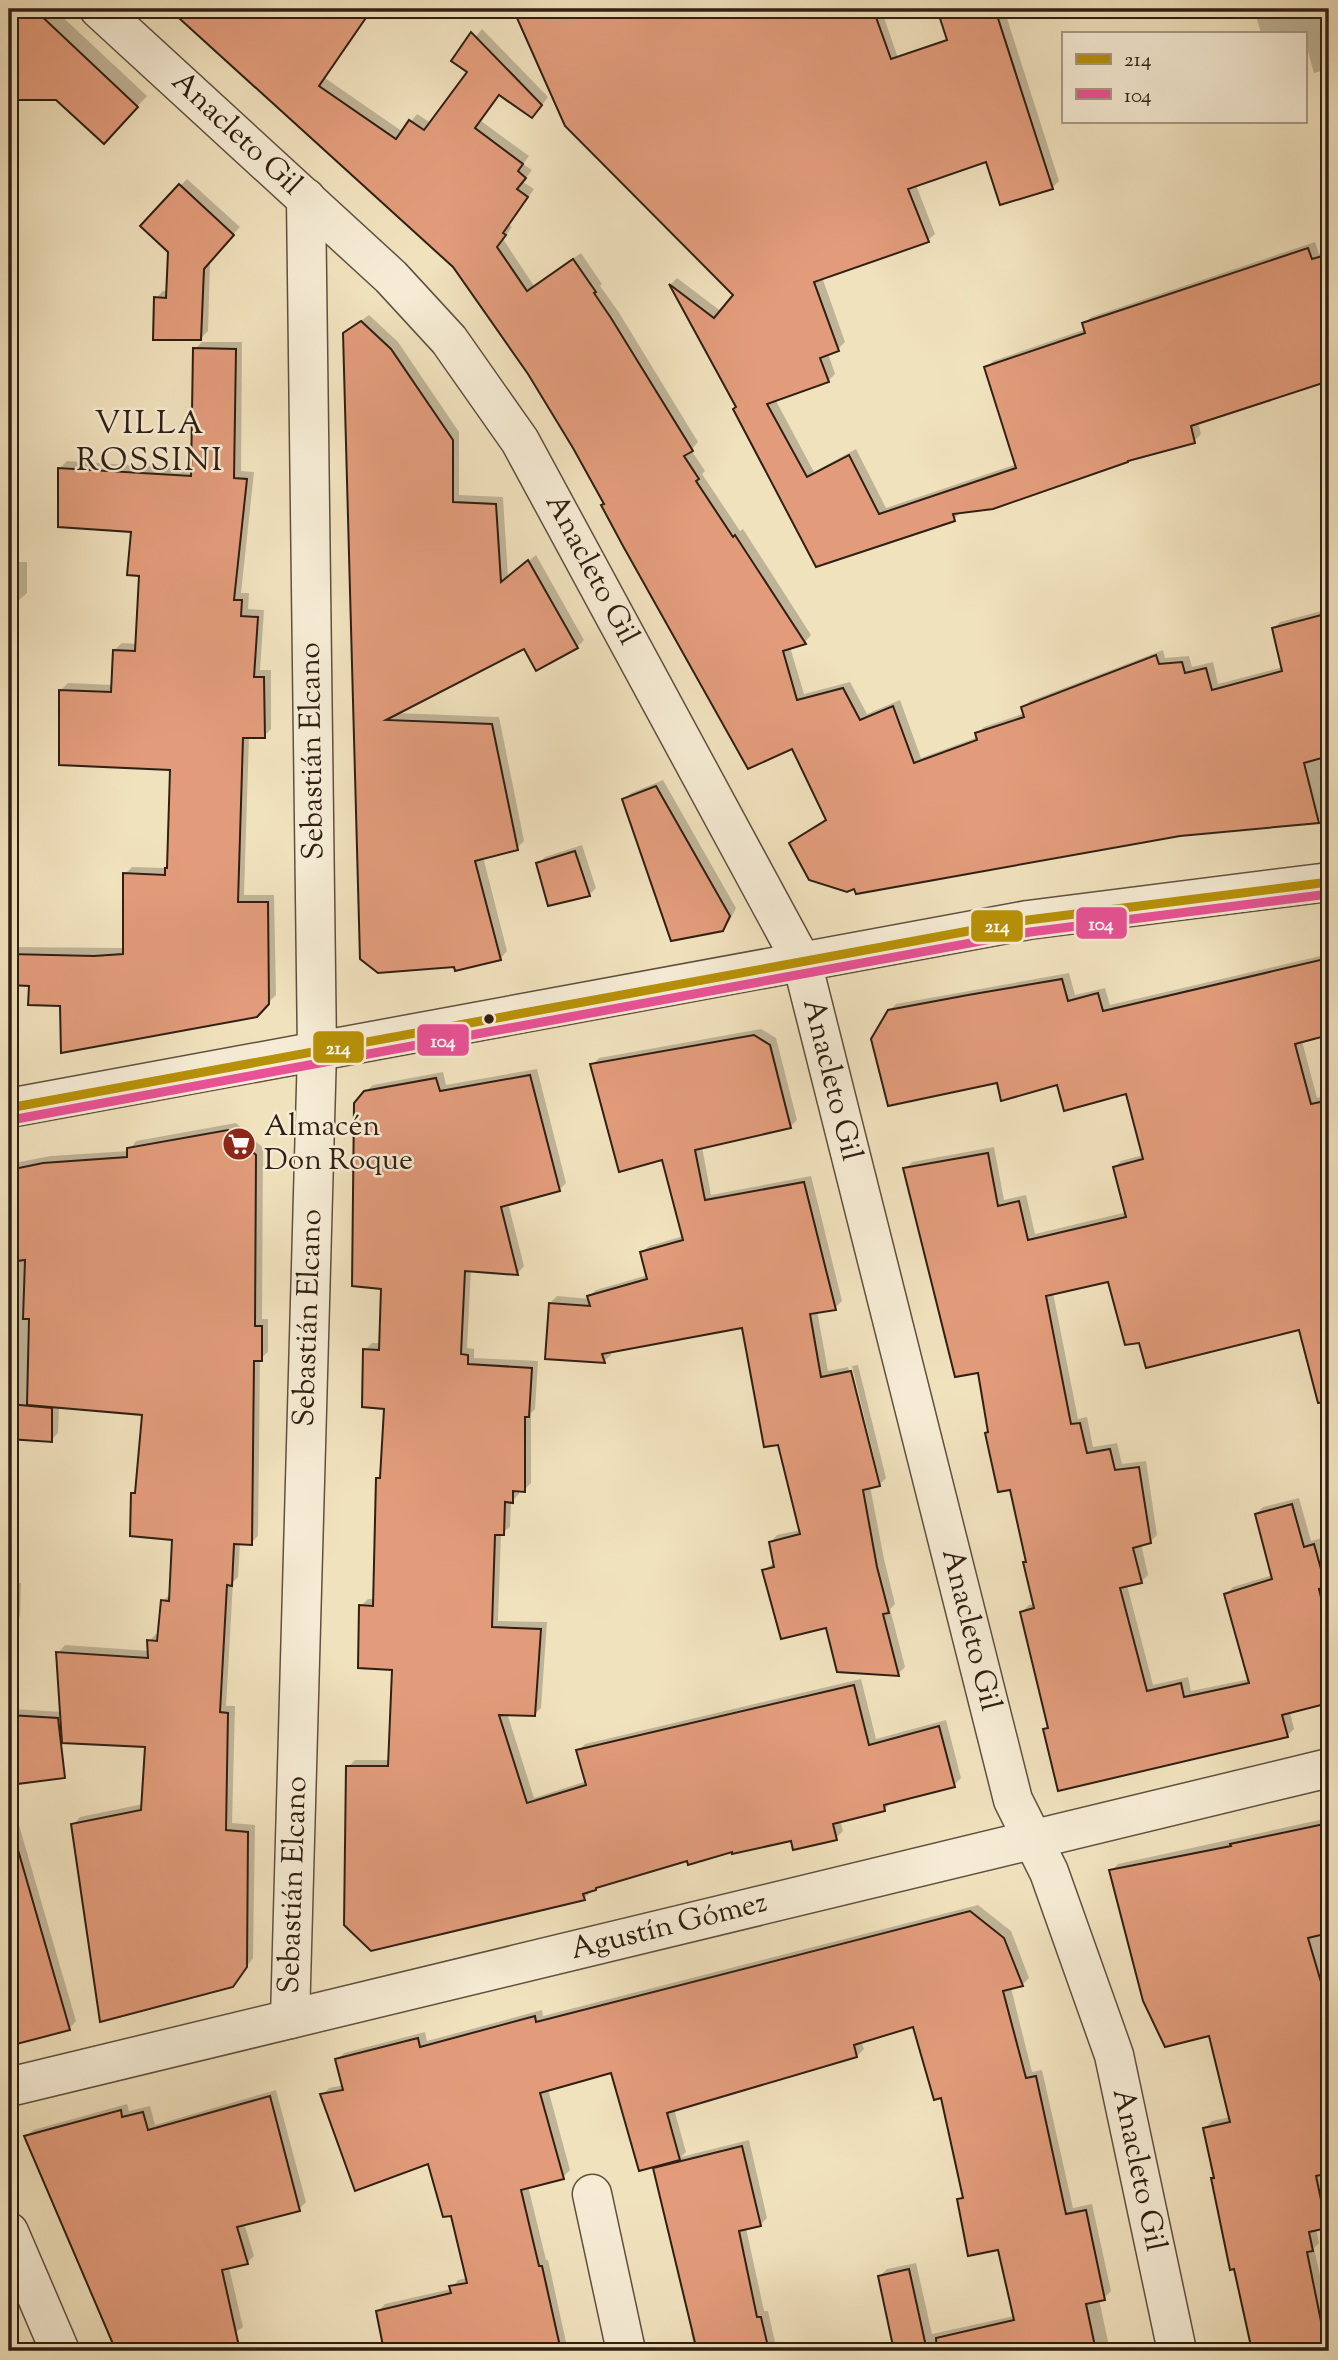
<svg xmlns="http://www.w3.org/2000/svg" width="1338" height="2360" viewBox="0 0 1338 2360" font-family="'Sorts Mill Goudy',serif">
<rect width="100%" height="100%" fill="#f1e2be"/>
<filter id="stains"><feTurbulence type="fractalNoise" baseFrequency=".00286" numOctaves="4"/><feColorMatrix values="0 0 0 0 .2 0 0 0 0 .09 0 0 0 0 .02 0 0 0 .5 -.17"/></filter>
<radialGradient id="worn" r=".72"><stop offset=".6" stop-color="#630" stop-opacity="0"/><stop offset="1" stop-color="#630" stop-opacity=".3"/></radialGradient>
<!-- shadow -->
<g fill="#0003">
<path d="M 9,9 L 54,9 L 147,96 L 104,142 L 58,99 L 56,101 L 9,68 Z"/>
<path d="M 185,9 L 323,9 L 357,32 L 325,78 L 403,132 L 417,114 L 431,123 L 469,72 L 455,62 L 482,29 L 548,97 L 539,109 L 500,93 L 481,121 L 529,156 L 523,164 L 532,170 L 523,182 L 534,189 L 509,225 L 512,227 L 503,239 L 534,286 L 581,253 L 602,284 L 600,286 L 618,311 L 698,442 L 691,450 L 705,471 L 702,474 L 740,531 L 743,529 L 811,635 L 805,642 L 790,647 L 804,694 L 850,682 L 867,714 L 900,700 L 921,758 L 978,737 L 977,734 L 984,727 L 1025,713 L 1023,708 L 1030,701 L 1163,650 L 1165,658 L 1189,656 L 1192,667 L 1213,662 L 1218,684 L 1283,667 L 1273,629 L 1280,622 L 1329,609 L 1329,800 L 1322,802 L 1325,814 L 1318,821 L 1180,835 L 855,887 L 791,843 L 798,836 L 827,818 L 793,747 L 606,503 L 530,373 L 455,266 Z"/>
<path d="M 515,9 L 881,9 L 938,173 L 916,185 L 935,234 L 928,240 L 822,277 L 845,342 L 838,349 L 828,353 L 835,374 L 828,381 L 775,399 L 814,472 L 856,449 L 886,508 L 1017,464 L 986,368 L 993,361 L 1086,329 L 1084,324 L 1091,317 L 1315,242 L 1319,254 L 1329,250 L 1329,379 L 1198,422 L 1201,434 L 1194,441 L 1130,458 L 961,512 L 954,519 L 817,565 L 738,407 L 671,284 L 677,278 L 722,312 L 736,295 L 563,122 Z"/>
<path d="M 939,9 L 1004,9 L 1059,181 L 1052,188 L 1001,203 Z"/>
<path d="M 1250,9 L 1329,9 L 1329,69 L 1314,73 L 1308,52 L 1305,53 L 1305,33 L 1261,33 L 1256,16 L 1252,17 Z"/>
<path d="M 9,171 L 19,172 L 18,212 L 11,219 L 9,219 Z"/>
<path d="M 187,179 L 240,227 L 210,260 L 208,331 L 201,338 L 156,298 L 163,291 L 168,291 L 170,251 L 142,226 Z"/>
<path d="M 369,315 L 398,342 L 459,432 L 459,495 L 503,497 L 508,578 L 536,555 L 584,640 L 577,647 L 524,647 L 395,713 L 499,717 L 524,841 L 517,848 L 483,857 L 507,951 L 500,959 L 379,971 L 344,333 Z"/>
<path d="M 202,342 L 242,342 L 241,471 L 254,472 L 241,593 L 249,593 L 248,609 L 264,610 L 260,670 L 271,670 L 271,729 L 264,736 L 249,736 L 244,895 L 274,895 L 276,995 L 256,1015 L 62,1004 L 30,984 L 9,983 L 9,947 L 125,948 L 125,874 L 132,867 L 167,868 L 172,768 L 61,690 L 68,683 L 113,685 L 114,650 L 122,643 L 137,644 L 141,575 L 133,531 L 60,468 L 67,461 L 193,469 L 195,349 Z"/>
<path d="M 9,562 L 27,562 L 27,593 L 19,600 L 9,600 Z"/>
<path d="M 663,780 L 736,908 L 729,922 L 722,930 L 624,800 L 631,793 Z"/>
<path d="M 582,845 L 596,888 L 590,894 L 549,904 L 538,864 L 545,857 Z"/>
<path d="M 1329,954 L 1329,1033 L 1302,1041 L 1317,1098 L 1329,1095 L 1329,1424 L 1326,1425 L 1300,1328 L 1140,1341 L 1109,1280 L 1053,1293 L 1078,1419 L 1087,1417 L 1093,1447 L 1117,1443 L 1122,1464 L 1146,1461 L 1157,1535 L 1150,1542 L 1141,1544 L 1148,1575 L 1141,1582 L 1127,1585 L 1153,1685 L 1188,1677 L 1191,1691 L 1250,1679 L 1226,1594 L 1233,1587 L 1273,1575 L 1256,1514 L 1263,1507 L 1299,1498 L 1311,1541 L 1329,1536 L 1329,1702 L 1290,1712 L 1294,1729 L 1287,1736 L 1045,1729 L 1049,1725 L 1022,1612 L 1029,1605 L 1035,1604 L 1025,1563 L 1028,1560 L 1012,1488 L 990,1431 L 979,1371 L 905,1169 L 912,1162 L 994,1147 L 1004,1200 L 1026,1195 L 1035,1234 L 1127,1212 L 1114,1168 L 1121,1161 L 1143,1155 L 1127,1092 L 1058,1083 L 998,1081 L 889,1011 L 896,1004 L 1069,973 L 1075,995 L 1105,988 L 1110,1005 Z"/>
<path d="M 761,1029 L 776,1038 L 797,1120 L 790,1127 L 702,1147 L 711,1195 L 811,1176 L 842,1301 L 835,1308 L 817,1311 L 828,1371 L 848,1367 L 877,1482 L 880,1482 L 852,1366 L 858,1365 L 886,1478 L 879,1485 L 870,1486 L 884,1559 L 895,1604 L 890,1609 L 905,1667 L 898,1674 L 827,1626 L 764,1570 L 775,1562 L 771,1542 L 777,1535 L 801,1530 L 779,1443 L 743,1326 L 610,1350 L 611,1355 L 604,1361 L 550,1303 L 557,1296 L 590,1299 L 589,1296 L 596,1290 L 648,1275 L 642,1252 L 649,1246 L 684,1236 L 663,1158 L 592,1065 L 599,1058 Z"/>
<path d="M 537,1069 L 566,1183 L 559,1190 L 508,1203 L 524,1266 L 518,1273 L 471,1269 L 467,1348 L 474,1349 L 474,1358 L 538,1361 L 535,1409 L 531,1413 L 531,1483 L 524,1490 L 519,1489 L 519,1494 L 511,1502 L 510,1527 L 501,1533 L 498,1621 L 547,1622 L 541,1708 L 534,1715 L 507,1713 L 534,1798 L 587,1781 L 578,1751 L 585,1744 L 861,1679 L 876,1739 L 946,1720 L 961,1778 L 954,1785 L 892,1801 L 885,1809 L 840,1820 L 843,1831 L 836,1838 L 792,1839 L 688,1859 L 599,1885 L 584,1898 L 348,1767 L 355,1760 L 390,1760 L 394,1668 L 361,1606 L 368,1599 L 375,1599 L 378,1479 L 382,1475 L 386,1407 L 365,1350 L 372,1343 L 381,1343 L 383,1287 L 365,1092 L 373,1085 L 443,1072 L 446,1085 Z"/>
<path d="M 236,1123 L 263,1148 L 262,1319 L 268,1319 L 268,1352 L 260,1359 L 258,1536 L 251,1543 L 240,1543 L 238,1577 L 233,1582 L 226,1706 L 235,1706 L 232,1823 L 255,1825 L 253,1958 L 239,1977 L 73,1825 L 80,1817 L 143,1804 L 147,1746 L 65,1742 L 61,1746 L 9,1748 L 9,1714 L 14,1709 L 62,1712 L 58,1653 L 65,1645 L 149,1651 L 149,1641 L 156,1634 L 160,1634 L 163,1601 L 170,1594 L 174,1538 L 133,1494 L 137,1489 L 144,1413 L 59,1406 L 58,1433 L 51,1440 L 9,1437 L 9,1164 L 51,1156 L 129,1151 L 136,1141 Z"/>
<path d="M 9,1582 L 21,1583 L 20,1616 L 13,1624 L 9,1623 Z"/>
<path d="M 14,1808 L 76,2021 L 69,2029 L 9,2044 L 9,1809 Z"/>
<path d="M 1329,1818 L 1329,2223 L 1316,2228 L 1319,2243 L 1314,2248 L 1329,2317 L 1329,2351 L 1253,2351 L 1235,2267 L 1213,2179 L 1215,2176 L 1205,2128 L 1212,2121 L 1230,2117 L 1210,2034 L 1111,1871 L 1118,1864 Z"/>
<path d="M 978,1905 L 1011,1931 L 1029,1978 L 1022,1985 L 1011,1988 L 1032,2072 L 1042,2070 L 1073,2208 L 1092,2204 L 1111,2291 L 1104,2298 L 1099,2299 L 1110,2351 L 871,2351 L 877,2345 L 894,2342 L 880,2276 L 887,2269 L 916,2263 L 932,2334 L 1014,2316 L 1000,2248 L 959,2200 L 964,2194 L 942,2096 L 914,2025 L 861,2041 L 864,2049 L 857,2056 L 674,2109 L 686,2152 L 681,2157 L 749,2140 L 767,2218 L 760,2225 L 746,2228 L 764,2311 L 768,2311 L 777,2351 L 695,2351 L 691,2333 L 693,2330 L 655,2168 L 660,2164 L 613,2070 L 548,2089 L 570,2170 L 563,2177 L 528,2186 L 546,2260 L 548,2260 L 568,2351 L 386,2351 L 378,2311 L 385,2304 L 451,2289 L 458,2280 L 467,2278 L 453,2214 L 429,2162 L 322,2095 L 329,2088 L 344,2085 L 337,2060 L 344,2053 L 425,2032 L 427,2041 L 542,2010 L 543,2016 Z"/>
<path d="M 276,2090 L 306,2202 L 299,2209 L 244,2223 L 254,2256 L 247,2263 L 229,2267 L 243,2327 L 233,2334 L 237,2351 L 156,2351 L 154,2345 L 27,2136 L 33,2130 L 127,2104 L 129,2111 L 150,2106 L 155,2125 Z"/>
<path d="M 9,2329 L 18,2351 L 9,2351 Z"/>
</g>
<!-- building -->
<g fill="#e29c7b" stroke="#301f13" stroke-width="2">
<path d="M 9,9 L 34,9 L 138,107 L 104,144 L 56,100 L 9,100 Z"/>
<path d="M 169,9 L 372,9 L 319,86 L 396,139 L 409,120 L 424,130 L 467,72 L 451,61 L 471,32 L 542,105 L 532,118 L 499,95 L 475,128 L 523,164 L 518,171 L 526,178 L 517,189 L 528,197 L 503,233 L 506,235 L 497,247 L 527,291 L 573,259 L 596,292 L 594,293 L 611,318 L 693,451 L 684,456 L 699,479 L 696,481 L 733,537 L 735,535 L 806,644 L 783,651 L 797,700 L 843,688 L 860,720 L 893,706 L 914,763 L 977,740 L 975,733 L 1024,717 L 1021,707 L 1156,655 L 1159,664 L 1182,662 L 1185,673 L 1206,668 L 1212,690 L 1282,671 L 1272,628 L 1329,613 L 1329,756 L 1304,763 L 1319,823 L 1180,836 L 856,894 L 854,889 L 847,892 L 809,880 L 789,843 L 826,820 L 792,749 L 748,769 L 623,546 L 601,505 L 604,504 L 573,448 L 528,374 L 453,267 Z"/>
<path d="M 513,9 L 873,9 L 891,59 L 947,40 L 937,9 L 995,9 L 1053,189 L 1000,205 L 986,162 L 908,189 L 929,242 L 814,282 L 839,351 L 820,358 L 829,382 L 767,404 L 807,477 L 849,455 L 879,514 L 1016,468 L 984,367 L 1085,333 L 1082,323 L 1308,248 L 1312,259 L 1329,254 L 1329,381 L 1191,426 L 1195,443 L 1128,461 L 1128,462 L 993,509 L 953,514 L 955,521 L 816,567 L 733,409 L 736,407 L 669,284 L 714,318 L 733,295 L 565,126 Z"/>
<path d="M 179,184 L 234,235 L 204,269 L 201,340 L 153,340 L 154,297 L 166,298 L 168,252 L 140,226 Z"/>
<path d="M 361,321 L 391,349 L 453,440 L 453,502 L 496,504 L 501,582 L 528,560 L 578,648 L 536,671 L 524,649 L 386,720 L 492,724 L 518,850 L 475,861 L 501,960 L 455,971 L 454,967 L 378,973 L 360,959 L 343,333 Z"/>
<path d="M 193,348 L 236,349 L 234,478 L 247,479 L 234,600 L 242,600 L 241,616 L 258,617 L 254,677 L 264,677 L 265,738 L 243,738 L 238,902 L 268,902 L 269,1004 L 257,1017 L 61,1053 L 60,1006 L 28,1005 L 29,986 L 9,985 L 9,954 L 94,956 L 123,954 L 123,873 L 165,875 L 165,868 L 167,868 L 170,770 L 59,765 L 59,690 L 111,692 L 113,650 L 135,651 L 139,576 L 127,575 L 131,532 L 58,527 L 58,468 L 191,476 Z"/>
<path d="M 656,786 L 730,916 L 723,931 L 671,941 L 622,799 Z"/>
<path d="M 575,851 L 590,896 L 548,906 L 536,863 Z"/>
<path d="M 1329,958 L 1329,1035 L 1295,1044 L 1311,1104 L 1329,1100 L 1329,1402 L 1318,1403 L 1299,1330 L 1146,1368 L 1139,1343 L 1125,1345 L 1108,1282 L 1046,1296 L 1071,1424 L 1080,1423 L 1087,1453 L 1110,1449 L 1115,1470 L 1139,1467 L 1151,1543 L 1133,1548 L 1142,1583 L 1120,1588 L 1147,1691 L 1181,1683 L 1184,1697 L 1249,1683 L 1224,1594 L 1272,1579 L 1255,1514 L 1292,1504 L 1304,1547 L 1314,1544 L 1326,1587 L 1319,1589 L 1329,1631 L 1329,1703 L 1282,1715 L 1288,1737 L 1058,1791 L 1043,1729 L 1048,1728 L 1020,1612 L 1034,1608 L 1023,1562 L 1026,1562 L 1010,1490 L 998,1492 L 985,1433 L 988,1432 L 978,1373 L 955,1377 L 903,1168 L 988,1153 L 998,1206 L 1019,1201 L 1028,1240 L 1126,1217 L 1113,1167 L 1143,1159 L 1126,1094 L 1064,1111 L 1057,1085 L 1001,1101 L 997,1083 L 888,1106 L 871,1039 L 888,1010 L 968,995 L 1062,979 L 1068,1001 L 1098,993 L 1103,1011 Z"/>
<path d="M 754,1035 L 770,1045 L 791,1128 L 695,1150 L 705,1200 L 804,1182 L 836,1310 L 810,1314 L 821,1377 L 851,1371 L 880,1486 L 863,1490 L 877,1567 L 889,1613 L 883,1614 L 899,1676 L 837,1672 L 826,1628 L 781,1639 L 762,1570 L 774,1567 L 769,1542 L 800,1534 L 778,1445 L 764,1447 L 742,1328 L 602,1354 L 605,1363 L 545,1359 L 549,1303 L 590,1306 L 587,1296 L 647,1279 L 640,1252 L 683,1240 L 662,1160 L 619,1172 L 590,1064 Z"/>
<path d="M 530,1075 L 560,1191 L 501,1207 L 518,1275 L 465,1271 L 461,1354 L 468,1355 L 468,1364 L 532,1368 L 529,1417 L 525,1417 L 525,1492 L 513,1491 L 513,1503 L 505,1502 L 504,1535 L 495,1535 L 492,1627 L 541,1629 L 535,1716 L 499,1715 L 527,1803 L 586,1785 L 576,1750 L 854,1685 L 869,1745 L 939,1726 L 955,1787 L 884,1805 L 885,1811 L 833,1824 L 837,1840 L 793,1850 L 791,1841 L 732,1854 L 732,1852 L 688,1865 L 687,1861 L 596,1888 L 596,1890 L 583,1894 L 585,1900 L 371,1951 L 344,1925 L 346,1766 L 388,1766 L 392,1670 L 358,1668 L 359,1605 L 373,1606 L 376,1478 L 380,1478 L 384,1409 L 362,1407 L 363,1349 L 379,1350 L 381,1289 L 352,1286 L 354,1103 L 364,1091 L 436,1078 L 440,1091 Z"/>
<path d="M 228,1130 L 256,1155 L 255,1326 L 262,1326 L 262,1361 L 254,1361 L 252,1545 L 234,1544 L 232,1586 L 227,1585 L 220,1712 L 228,1713 L 226,1830 L 248,1832 L 247,1967 L 233,1987 L 100,2022 L 71,1824 L 141,1810 L 145,1747 L 62,1743 L 56,1652 L 148,1658 L 147,1640 L 157,1641 L 161,1600 L 169,1601 L 172,1540 L 130,1536 L 131,1493 L 135,1493 L 142,1415 L 27,1405 L 29,1319 L 23,1319 L 25,1260 L 9,1262 L 9,1170 L 43,1163 L 127,1157 L 127,1148 Z"/>
<path d="M 9,1404 L 52,1408 L 52,1442 L 9,1439 Z"/>
<path d="M 9,1715 L 58,1718 L 65,1778 L 9,1785 Z"/>
<path d="M 1329,1823 L 1329,1933 L 1308,1938 L 1329,2009 L 1329,2173 L 1316,2176 L 1327,2228 L 1309,2232 L 1313,2251 L 1307,2252 L 1327,2351 L 1252,2351 L 1234,2269 L 1230,2270 L 1211,2178 L 1214,2178 L 1203,2128 L 1230,2122 L 1209,2036 L 1165,2047 L 1143,2001 L 1109,1870 L 1231,1846 L 1230,1844 Z"/>
<path d="M 18,1850 L 70,2030 L 9,2046 L 9,1852 Z"/>
<path d="M 970,1911 L 1004,1938 L 1023,1986 L 1003,1991 L 1026,2078 L 1036,2076 L 1066,2214 L 1086,2210 L 1105,2300 L 1086,2304 L 1096,2351 L 937,2351 L 936,2338 L 1014,2320 L 998,2250 L 968,2256 L 957,2199 L 963,2198 L 941,2098 L 934,2100 L 913,2027 L 854,2045 L 857,2057 L 667,2113 L 680,2160 L 639,2171 L 611,2073 L 540,2093 L 564,2179 L 521,2190 L 539,2266 L 542,2266 L 561,2351 L 384,2351 L 376,2311 L 451,2293 L 449,2286 L 467,2283 L 451,2216 L 443,2217 L 428,2164 L 355,2191 L 320,2094 L 343,2090 L 335,2059 L 418,2038 L 420,2047 L 535,2016 L 536,2022 Z"/>
<path d="M 270,2096 L 300,2211 L 237,2227 L 248,2264 L 222,2270 L 240,2351 L 116,2351 L 24,2136 L 121,2110 L 122,2117 L 143,2112 L 148,2130 Z"/>
<path d="M 742,2146 L 761,2226 L 739,2231 L 757,2317 L 761,2317 L 769,2351 L 697,2351 L 653,2168 Z"/>
<path d="M 909,2269 L 927,2351 L 894,2351 L 878,2276 Z"/>
</g>
<g fill="none" stroke-linecap="round" stroke-linejoin="round">
<defs>
<g id="minor">
<path d="M 99,9 L 391,277 L 449,340 L 520,441 L 802,962 L 1013,1800 L 1049,1872 L 1114,2055 L 1177,2351"/>
<path d="M 9,1108 L 1028,920 L 1329,882"/>
<path d="M 290,2019 L 317,1051 L 306,198"/>
<path d="M 9,2087 L 1329,1768"/>
<path d="M 592,2194 L 626,2351"/>
<path d="M 9,2232 L 60,2351"/>
</g>
</defs>
<!-- minor casing -->
<use href="#minor" stroke="#60503e" stroke-width="41"/>
<!-- minor -->
<use href="#minor" stroke="#f6ecd5" stroke-width="38"/>
<defs>
<path id="bus-1" d="M 9,1108 L 1028,920 L 1329,882"/>
<path id="bus-2" d="M 11,1120 L 1030,932 L 1329,894"/>
</defs>
<!-- bus-1 casing -->
<use href="#bus-1" stroke="#f6ecd5" stroke-width="14"/>
<!-- bus-2 casing -->
<use href="#bus-2" stroke="#f6ecd5" stroke-width="14"/>
<!-- bus-1 -->
<use href="#bus-1" stroke="#b79107" stroke-width="9"/>
<!-- bus-2 -->
<use href="#bus-2" stroke="#e95297" stroke-width="9"/>
</g>
<!-- icons -->
<defs>
<symbol id="supermarket-disc" viewBox="-11 -11 22 22"><circle r="9.5" fill="#8f2418" stroke="#f6ecd5"/><path d="M-6-5.5h2.5l.6 2H6L4.5 2H-2.5L-4.4-4H-6ZM-1.5 3.2a1.3 1.3 0 1 0 .1 0ZM3 3.2a1.3 1.3 0 1 0 .1 0Z" fill="#fff"/></symbol>
</defs>
<g fill-rule="evenodd">
<use href="#supermarket-disc" x="220" y="1125" width="38" height="38"/>
</g>
<!-- markers -->
<circle fill="#301f13" stroke="#f6ecd5" stroke-width="2.5" cx="489" cy="1019" r="6"/>
<g text-anchor="middle" dominant-baseline="central" stroke-width="5" stroke-linejoin="round" paint-order="stroke">
<!-- street labels -->
<g font-size="30" fill="#301f13" stroke="#f6ecd5">
<text transform="translate(236 134) rotate(43)">Anacleto Gil</text>
<text transform="translate(591 570) rotate(62)">Anacleto Gil</text>
<text transform="translate(313 751) rotate(-91)">Sebastián Elcano</text>
<text transform="translate(831 1080) rotate(76)">Anacleto Gil</text>
<text transform="translate(309 1318) rotate(-88)">Sebastián Elcano</text>
<text transform="translate(970 1630) rotate(76)">Anacleto Gil</text>
<text transform="translate(294 1885) rotate(-88)">Sebastián Elcano</text>
<text transform="translate(669 1927) rotate(-14)">Agustín Gómez</text>
<text transform="translate(1138 2170) rotate(78)">Anacleto Gil</text>
</g>
<!-- poi labels -->
<g font-size="30" fill="#301f13" stroke="#f6ecd5" text-anchor="start">
<text x="264" y="1127">Almacén<tspan x="264" dy="34">Don Roque</tspan></text>
</g>
<!-- neighbourhood labels -->
<g font-size="32" letter-spacing="2" fill="#301f13" stroke="#f6ecd5">
<text x="150" y="425">VILLA<tspan x="150" dy="37">ROSSINI</tspan></text>
</g>
</g>
<g stroke="#f6ecd5" stroke-width="2.5">
<rect x="1075" y="906" width="53" height="34" rx="7" fill="#e95297"/>
<rect x="970" y="909" width="54" height="34" rx="7" fill="#b79107"/>
<rect x="416" y="1023" width="54" height="34" rx="7" fill="#e95297"/>
<rect x="312" y="1030" width="53" height="34" rx="7" fill="#b79107"/>
</g>
<g font-size="19" text-anchor="middle" font-weight="bold" fill="#fff">
<text x="1101" y="930">104</text>
<text x="997" y="932">214</text>
<text x="443" y="1047">104</text>
<text x="338" y="1054">214</text>
</g>
<!-- margin -->
<rect width="1338" height="2360" fill="none" stroke="#f1e2be" stroke-width="35"/>
<rect x="10" y="10" width="1317" height="2339" fill="none" stroke="#301f13" stroke-width="3.5"/>
<rect x="18" y="18" width="1303" height="2325" fill="none" stroke="#301f13" stroke-width="2"/>
<!-- legend -->
<rect x="1062" y="32" width="245" height="91" fill="#f6ecd5" stroke="#a79a87" stroke-width="2"/>
<rect x="1076" y="54" width="35" height="10" fill="#b79107" stroke="#a79a87" stroke-width="2"/>
<text x="1124" y="66" font-size="21" fill="#301f13">214</text>
<rect x="1076" y="89" width="35" height="10" fill="#e95297" stroke="#a79a87" stroke-width="2"/>
<text x="1124" y="102" font-size="21" fill="#301f13">104</text>
<rect width="100%" height="100%" filter="url(#stains)"/>
<rect width="100%" height="100%" fill="url(#worn)"/>
</svg>
